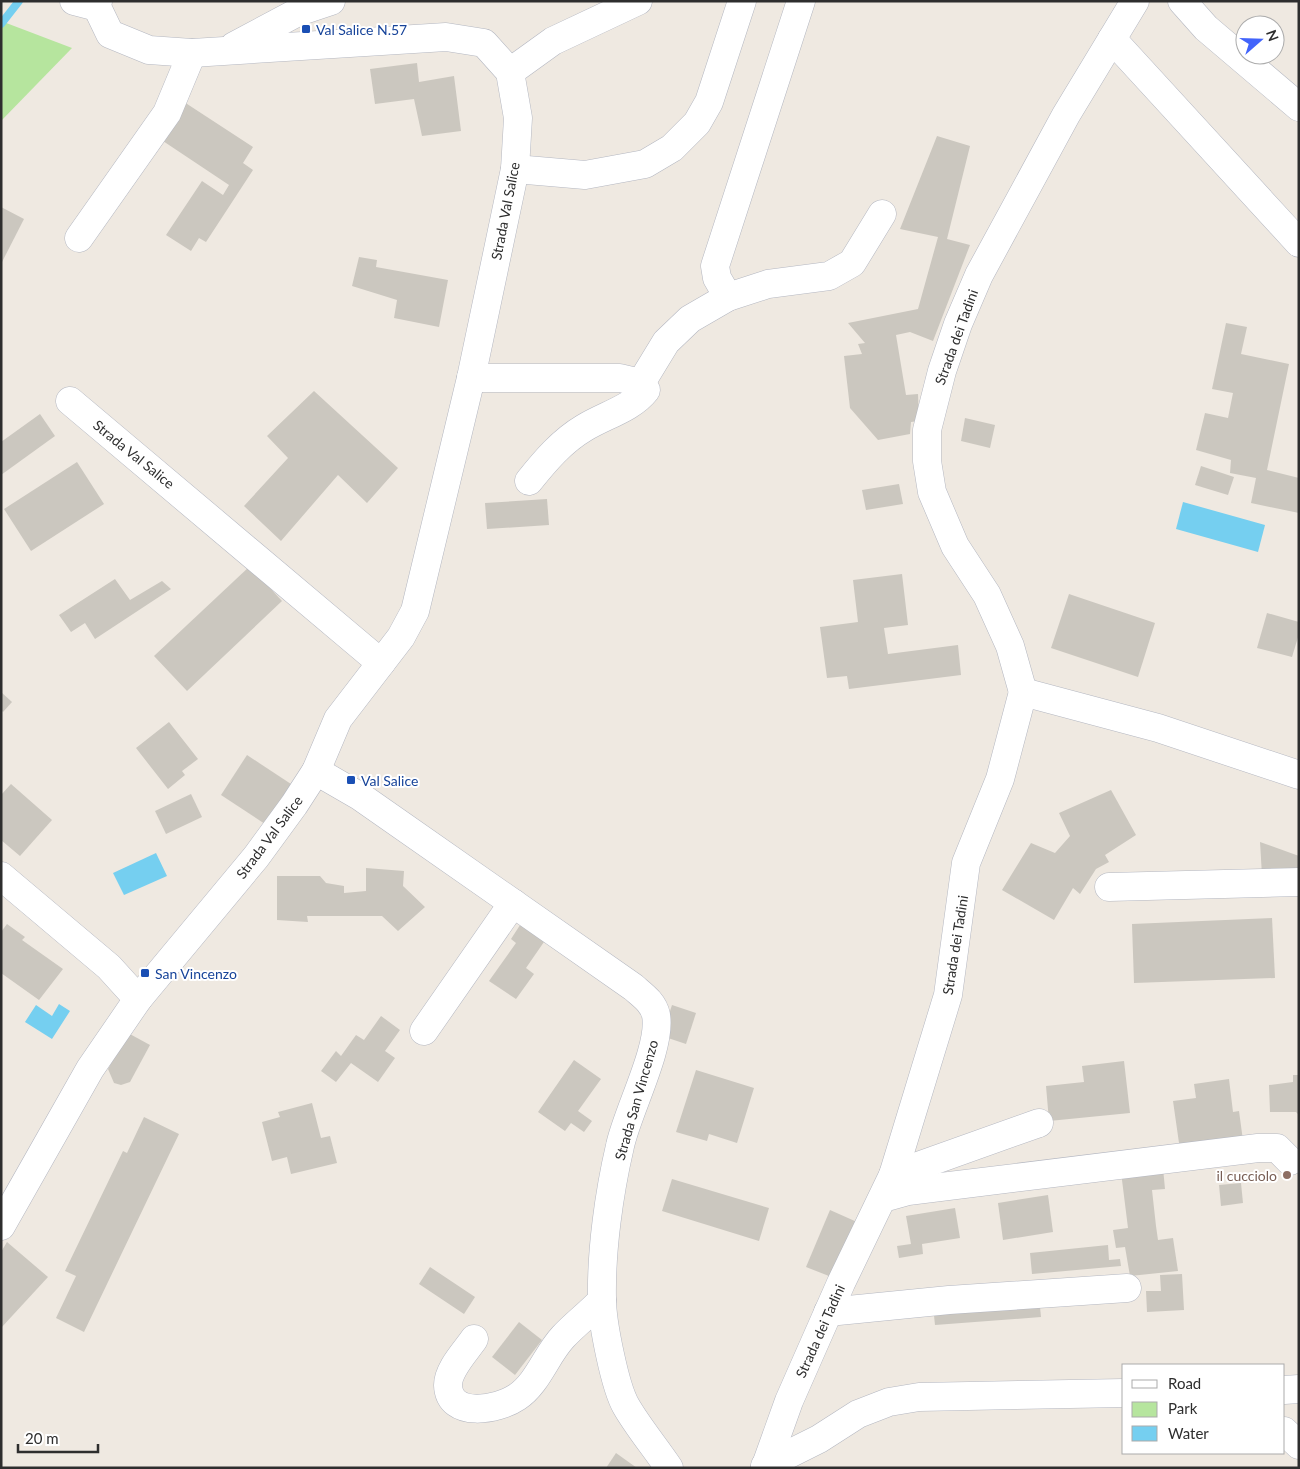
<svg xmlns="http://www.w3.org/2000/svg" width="1300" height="1469" viewBox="0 0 1300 1469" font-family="Lato,sans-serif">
<rect width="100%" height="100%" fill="#efe9e1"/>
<!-- green -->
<path fill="#b6e59e" d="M 1,21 L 72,48 L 1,121 Z"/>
<!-- water -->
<g fill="#75cff0">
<path d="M 1183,502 L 1265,525 L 1258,552 L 1176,529 Z"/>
<path d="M 156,853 L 167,876 L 124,895 L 113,873 Z"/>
<path d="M 59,1004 L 70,1011 L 52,1039 L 25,1022 L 36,1005 L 52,1016 Z"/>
</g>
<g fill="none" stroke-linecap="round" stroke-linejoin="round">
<!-- stream -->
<path stroke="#75cff0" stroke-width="8" d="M 1,24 L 19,1"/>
</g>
<!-- building -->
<g fill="#cbc7bf">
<path d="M 417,63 L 419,82 L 454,76 L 461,131 L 422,136 L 414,99 L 375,104 L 370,69 Z"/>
<path d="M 181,100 L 253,147 L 243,163 L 253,170 L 206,242 L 199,238 L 191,251 L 166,235 L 202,181 L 223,195 L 229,185 L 157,137 Z"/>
<path d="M 937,136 L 970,146 L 947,239 L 970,245 L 933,341 L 910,332 L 896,335 L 906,395 L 918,394 L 919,421 L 911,422 L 910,434 L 878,440 L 850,408 L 844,356 L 862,354 L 858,344 L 865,343 L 848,323 L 918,309 L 938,237 L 900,229 Z"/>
<path d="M 1,207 L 24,219 L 1,264 Z"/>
<path d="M 359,257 L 377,260 L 376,267 L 448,280 L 439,327 L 394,318 L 397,300 L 352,286 Z"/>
<path d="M 1226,323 L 1247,327 L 1241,354 L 1289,364 L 1267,470 L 1299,478 L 1299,513 L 1251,503 L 1256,478 L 1230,473 L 1231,460 L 1196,450 L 1205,413 L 1228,418 L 1233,393 L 1212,389 Z"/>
<path d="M 314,391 L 398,468 L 367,503 L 338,475 L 281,541 L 244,506 L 288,458 L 267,436 Z"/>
<path d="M 40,414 L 55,436 L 1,475 L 1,442 Z"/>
<path d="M 965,418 L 995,425 L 990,448 L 961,441 Z"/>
<path d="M 77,462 L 104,504 L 31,551 L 4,509 Z"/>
<path d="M 1201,466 L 1234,477 L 1228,495 L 1195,485 Z"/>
<path d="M 899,484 L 903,504 L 866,510 L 862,490 Z"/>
<path d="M 547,499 L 549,525 L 487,529 L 485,503 Z"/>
<path d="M 250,566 L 282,601 L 187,691 L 154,656 Z"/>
<path d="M 902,574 L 908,625 L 884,628 L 888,654 L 958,645 L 961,675 L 849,689 L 847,676 L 827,678 L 820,627 L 858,622 L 853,580 Z"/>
<path d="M 115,579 L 130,600 L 162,581 L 171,589 L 95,639 L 85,623 L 71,632 L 59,615 Z"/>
<path d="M 1069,594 L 1155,623 L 1138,677 L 1051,648 Z"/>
<path d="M 1267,613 L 1299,622 L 1299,634 L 1292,657 L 1257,648 Z"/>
<path d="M 1,692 L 12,702 L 3,712 L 1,710 Z"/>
<path d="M 169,722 L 198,759 L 182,771 L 185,775 L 168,789 L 136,748 Z"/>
<path d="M 247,755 L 291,784 L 265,824 L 221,795 Z"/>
<path d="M 11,784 L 52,820 L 20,856 L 1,840 L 1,795 Z"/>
<path d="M 1111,790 L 1136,835 L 1105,855 L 1109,862 L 1096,869 L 1080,894 L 1073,888 L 1054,920 L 1002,890 L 1031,843 L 1055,853 L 1070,836 L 1059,813 Z"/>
<path d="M 191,794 L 202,817 L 166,834 L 155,811 Z"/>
<path d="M 1260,842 L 1299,856 L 1299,873 L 1262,875 Z"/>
<path d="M 366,868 L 404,871 L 403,886 L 425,907 L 398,931 L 382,916 L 307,916 L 308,922 L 277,920 L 277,876 L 320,876 L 326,883 L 344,886 L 344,893 L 366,891 Z"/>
<path d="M 1272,918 L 1275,978 L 1134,983 L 1132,924 Z"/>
<path d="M 522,922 L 546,939 L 526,968 L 534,974 L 516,999 L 489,981 L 516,943 L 511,939 Z"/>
<path d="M 7,924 L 25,937 L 22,940 L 63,969 L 39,1000 L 1,973 L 1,932 Z"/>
<path d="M 672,1005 L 696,1013 L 686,1044 L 662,1036 Z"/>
<path d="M 381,1016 L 400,1030 L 385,1051 L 395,1058 L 378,1082 L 351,1063 L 336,1082 L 321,1071 L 336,1051 L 341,1056 L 356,1035 L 364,1040 Z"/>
<path d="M 128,1033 L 150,1045 L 130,1082 L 121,1085 L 114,1083 L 108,1069 Z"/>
<path d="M 574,1060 L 601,1079 L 578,1111 L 592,1121 L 584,1132 L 571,1123 L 565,1131 L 538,1112 Z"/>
<path d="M 1124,1061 L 1130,1113 L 1049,1121 L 1046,1086 L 1084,1082 L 1082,1066 Z"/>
<path d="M 696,1070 L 754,1088 L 737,1143 L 709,1134 L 707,1141 L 676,1132 Z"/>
<path d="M 1293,1075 L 1299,1075 L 1299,1115 L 1296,1112 L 1270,1112 L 1269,1085 L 1293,1082 Z"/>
<path d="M 1229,1079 L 1233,1112 L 1239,1111 L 1244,1148 L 1181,1157 L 1173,1101 L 1196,1098 L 1194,1084 Z"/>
<path d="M 312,1103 L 321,1138 L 330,1136 L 337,1163 L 291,1174 L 287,1157 L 272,1161 L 262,1122 L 280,1117 L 278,1112 Z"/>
<path d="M 144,1117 L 179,1134 L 84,1332 L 56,1318 L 76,1276 L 65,1271 L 123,1151 L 127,1153 Z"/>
<path d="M 1163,1168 L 1165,1189 L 1152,1190 L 1156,1226 L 1158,1240 L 1173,1238 L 1178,1271 L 1130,1276 L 1125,1247 L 1116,1248 L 1113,1230 L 1128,1228 L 1121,1172 Z"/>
<path d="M 672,1179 L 769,1208 L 759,1241 L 662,1211 Z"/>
<path d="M 1241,1183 L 1243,1203 L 1221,1206 L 1219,1185 Z"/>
<path d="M 1048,1195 L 1053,1232 L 1003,1240 L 998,1203 Z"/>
<path d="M 955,1208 L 960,1238 L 922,1244 L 923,1254 L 899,1258 L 897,1246 L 911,1244 L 906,1216 Z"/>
<path d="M 830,1210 L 857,1222 L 834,1278 L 806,1267 Z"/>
<path d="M 7,1242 L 48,1277 L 1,1328 L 1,1252 Z"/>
<path d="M 1108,1245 L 1109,1260 L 1120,1259 L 1121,1266 L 1032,1274 L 1030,1253 Z"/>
<path d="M 430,1267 L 475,1297 L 464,1314 L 419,1284 Z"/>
<path d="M 1182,1274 L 1184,1310 L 1147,1312 L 1146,1291 L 1161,1291 L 1160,1275 Z"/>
<path d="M 1039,1297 L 1041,1317 L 935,1325 L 933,1306 Z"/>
<path d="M 519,1322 L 542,1340 L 515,1375 L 492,1357 Z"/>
<path d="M 616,1453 L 637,1468 L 606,1468 Z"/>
</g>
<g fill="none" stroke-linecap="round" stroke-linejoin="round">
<defs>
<g id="minor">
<path d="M 74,1 L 97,7"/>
<path d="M 1182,1 L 1206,28 L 1299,107"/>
<path d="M 1112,39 L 1299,243"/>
<path d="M 234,46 L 298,12 L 331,1"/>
<path d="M 510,72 L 553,41 L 638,1"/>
<path d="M 515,169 L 585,175 L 645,164 L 672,148 L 697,123 L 709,102 L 742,1"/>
<path d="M 79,238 L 167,113 L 192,53"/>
<path d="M 728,297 L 717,278 L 715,266 L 801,1"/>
<path d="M 471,378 L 620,378 L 641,383 L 666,342 L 690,319 L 728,297 L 768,284 L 829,276 L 852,263 L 882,214"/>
<path d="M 70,401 L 381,663"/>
<path d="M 529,481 C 545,461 562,441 584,428 C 605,415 631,409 646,390 L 641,383"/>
<path d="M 1023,692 L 1010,646 L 987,595 L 955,546 L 932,492 L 927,461 L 927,430 L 942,371 L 958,324 L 979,275 L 1066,115 L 1135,1"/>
<path d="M 316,771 L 361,797 L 633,987 C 642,995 653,1002 656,1015 C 662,1047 627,1112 620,1146 C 609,1193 601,1251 602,1299 C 602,1322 615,1387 626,1406 C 638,1427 655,1447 669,1468"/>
<path d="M 1,876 L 109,967 L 138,999"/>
<path d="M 1109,887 L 1299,882"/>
<path d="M 424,1031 L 513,903"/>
<path d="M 893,1175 L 1039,1123"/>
<path d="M 883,1198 L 908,1191 L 1258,1148 L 1277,1148 L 1290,1161"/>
<path d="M 1,1226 L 90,1069 L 138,999 L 256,857 L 294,805 L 316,771 L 338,719 L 401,637 L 415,611 L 471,378 L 515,169 L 518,118 L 510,72 L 484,43 L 446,37 L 192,53 L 149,50 L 110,34 L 97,7 L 98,1"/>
<path d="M 828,1312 L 949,1300 L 1127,1288"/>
<path d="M 474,1339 C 466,1351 448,1369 448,1385 C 449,1419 498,1410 517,1397 C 538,1383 546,1355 563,1337 C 575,1324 590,1313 602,1300"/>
<path d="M 1284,1390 L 1299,1389"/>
<path d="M 1284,1431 L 1299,1445"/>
<path d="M 765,1466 L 819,1439 L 858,1414 L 889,1402 L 919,1397 L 1124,1393"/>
<path d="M 765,1468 L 789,1401 L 841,1283 L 893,1175 L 948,995 L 966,863 L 1000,779 L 1023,692 L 1158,728 L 1299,775"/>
</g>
</defs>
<!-- minor casing -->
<use href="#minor" stroke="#b4b7c1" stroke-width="29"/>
<!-- minor -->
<use href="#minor" stroke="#fff" stroke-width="28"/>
</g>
<!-- markers -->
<g fill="#1a4fb4" stroke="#fff" stroke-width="2">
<rect x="301" y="24" width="10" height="10" rx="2.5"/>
<rect x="346" y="775" width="10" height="10" rx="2.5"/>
<rect x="140" y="968" width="10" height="10" rx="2.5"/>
</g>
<circle fill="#8d6e63" stroke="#fff" stroke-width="2" cx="1287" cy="1175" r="5"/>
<g text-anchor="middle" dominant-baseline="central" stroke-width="4" stroke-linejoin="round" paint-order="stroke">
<!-- transit labels -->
<g font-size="14" fill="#164399" stroke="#fff" text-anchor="start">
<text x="316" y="29">Val Salice N.57</text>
<text x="361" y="780">Val Salice</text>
<text x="155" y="973">San Vincenzo</text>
</g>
<!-- street labels -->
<g font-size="14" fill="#2e2e2e" stroke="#fff">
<text transform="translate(505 211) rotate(-79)">Strada Val Salice</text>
<text transform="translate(956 337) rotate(-70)">Strada dei Tadini</text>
<text transform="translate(134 454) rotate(39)">Strada Val Salice</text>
<text transform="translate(269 837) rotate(-53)">Strada Val Salice</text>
<text transform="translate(955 945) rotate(-81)">Strada dei Tadini</text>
<text transform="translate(636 1100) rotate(-74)">Strada San Vincenzo</text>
<text transform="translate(820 1331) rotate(-66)">Strada dei Tadini</text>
</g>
<!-- education labels -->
<g font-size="14" fill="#785e54" stroke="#fff" text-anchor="end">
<text x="1277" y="1175">il cucciolo</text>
</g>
</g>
<!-- border -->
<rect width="1300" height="1469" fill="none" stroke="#2e2e2e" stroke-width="5"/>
<!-- legend -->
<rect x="1122" y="1364" width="162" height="90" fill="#ffffff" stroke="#ababab"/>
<rect x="1132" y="1380" width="25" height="8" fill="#ffffff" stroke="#ababab"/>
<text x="1168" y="1389" font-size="15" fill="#2e2e2e">Road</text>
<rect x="1132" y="1402" width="25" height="15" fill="#b6e59e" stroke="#ababab"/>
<text x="1168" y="1414" font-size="15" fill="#2e2e2e">Park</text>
<rect x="1132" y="1426" width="25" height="15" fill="#75cff0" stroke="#ababab"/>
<text x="1168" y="1439" font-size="15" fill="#2e2e2e">Water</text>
<!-- north arrow -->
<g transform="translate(1260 40) rotate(70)"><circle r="24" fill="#ffffff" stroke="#ababab"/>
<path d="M0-4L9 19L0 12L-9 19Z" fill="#4264fb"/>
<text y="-8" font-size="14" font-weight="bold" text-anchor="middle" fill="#2e2e2e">N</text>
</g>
<!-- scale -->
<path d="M18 1444v8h80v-8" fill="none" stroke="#2e2e2e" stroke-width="2.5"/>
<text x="25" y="1444" font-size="15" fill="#2e2e2e" stroke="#ffffff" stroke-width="4" paint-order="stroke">20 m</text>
</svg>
